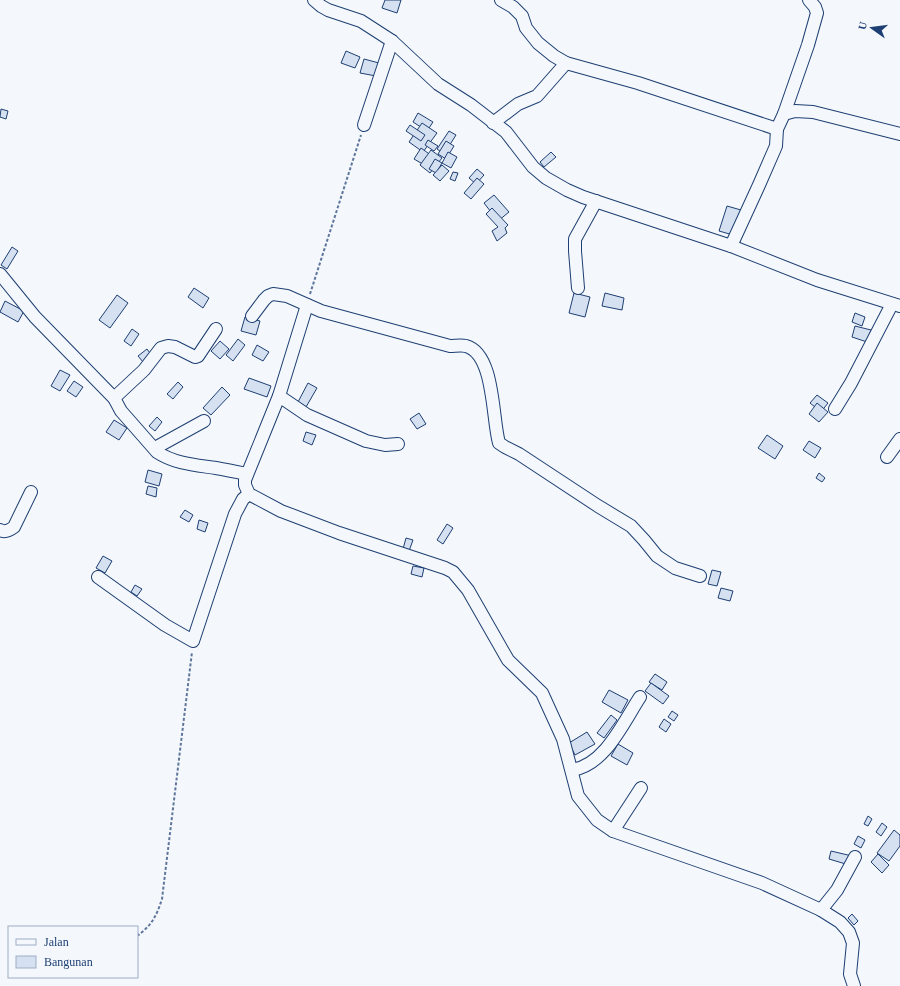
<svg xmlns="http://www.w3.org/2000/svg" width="900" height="986" font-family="'Times New Roman',serif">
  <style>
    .building { fill: #d5e0f0; stroke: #1d3f73 }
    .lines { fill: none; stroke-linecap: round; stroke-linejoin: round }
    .minor-casing { stroke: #1d3f73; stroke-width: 14 }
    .path { stroke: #5e769c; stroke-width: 2; stroke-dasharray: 3 2; stroke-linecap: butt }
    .minor { stroke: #f4f7fb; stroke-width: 12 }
  </style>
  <rect width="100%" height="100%" fill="#f4f7fb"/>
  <g class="building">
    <polygon points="385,0 401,0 397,13 382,8"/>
    <polygon points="346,51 360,57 355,68 341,63"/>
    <polygon points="364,59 379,63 376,76 360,73"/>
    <polygon points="1,109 8,111 6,119 0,117"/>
    <polygon points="418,113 433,122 427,131 413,122"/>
    <polygon points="422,123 437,133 423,152 409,142"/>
    <polygon points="410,125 425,135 421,141 406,131"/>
    <polygon points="449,131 456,135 444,154 437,149"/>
    <polygon points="428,140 438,146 434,151 425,145"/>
    <polygon points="446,141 454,146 446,159 438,154"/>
    <polygon points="421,148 432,156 426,166 414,159"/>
    <polygon points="431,150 442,158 430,173 420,165"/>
    <polygon points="448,152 457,157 451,168 442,163"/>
    <polygon points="551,152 556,157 544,167 540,162"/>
    <polygon points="435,159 442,163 436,173 429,169"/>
    <polygon points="442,165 449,171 440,181 433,175"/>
    <polygon points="477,169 484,175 476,184 469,178"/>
    <polygon points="453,172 458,173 455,181 450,179"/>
    <polygon points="477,178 484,184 471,199 464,193"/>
    <polygon points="494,195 509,212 498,221 484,203"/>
    <polygon points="727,206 741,210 733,235 719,231"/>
    <polygon points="492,208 508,225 505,228 507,233 497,241 492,231 498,227 486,214"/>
    <polygon points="12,247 18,251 7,269 1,265"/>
    <polygon points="194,288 209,298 203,308 188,297"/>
    <polygon points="574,293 590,297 585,317 569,313"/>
    <polygon points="605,293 624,298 622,310 602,306"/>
    <polygon points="117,295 128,303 110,328 99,320"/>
    <polygon points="5,301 24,311 18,322 0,312"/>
    <polygon points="855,313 865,317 862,326 852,322"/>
    <polygon points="245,317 260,321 256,335 241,331"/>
    <polygon points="855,326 871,330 867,342 852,337"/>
    <polygon points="132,329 139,334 131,346 124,341"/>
    <polygon points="238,339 245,345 233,361 226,355"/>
    <polygon points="220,341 229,349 220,359 211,351"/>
    <polygon points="257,345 269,352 263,361 252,355"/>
    <polygon points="147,349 152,356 144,363 138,356"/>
    <polygon points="60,370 70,375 60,391 51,386"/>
    <polygon points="249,378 271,386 267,397 244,389"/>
    <polygon points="74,381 83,387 76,397 67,391"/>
    <polygon points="178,382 183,387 173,399 167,394"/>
    <polygon points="308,383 317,388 306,407 298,402"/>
    <polygon points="222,387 230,395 211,415 203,408"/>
    <polygon points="817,395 828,403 821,412 810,403"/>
    <polygon points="817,403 828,412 819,422 809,414"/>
    <polygon points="419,413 426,424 417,429 410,419"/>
    <polygon points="157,417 162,422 155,431 149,426"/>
    <polygon points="114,420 127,428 119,440 106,432"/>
    <polygon points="306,432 316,435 312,445 303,441"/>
    <polygon points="767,435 783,446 775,459 758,448"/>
    <polygon points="809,441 821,448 815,458 803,450"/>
    <polygon points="148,470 162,474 159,486 145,482"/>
    <polygon points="819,473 825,478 822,482 816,478"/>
    <polygon points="148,486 157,488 156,497 146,494"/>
    <polygon points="185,510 193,515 189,522 180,517"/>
    <polygon points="199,520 208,523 205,532 197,529"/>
    <polygon points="447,524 453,528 443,544 437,540"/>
    <polygon points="406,538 413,540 409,551 403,549"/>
    <polygon points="103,556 112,561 105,573 96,568"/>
    <polygon points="413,566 424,568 422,577 411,574"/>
    <polygon points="712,570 721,572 717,586 708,584"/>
    <polygon points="135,585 142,589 137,596 131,592"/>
    <polygon points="721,588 733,591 730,601 718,598"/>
    <polygon points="655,674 667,682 662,690 649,682"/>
    <polygon points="651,683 669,696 663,704 645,691"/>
    <polygon points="609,690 628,700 621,713 602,702"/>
    <polygon points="672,711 678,715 674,721 668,717"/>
    <polygon points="611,715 617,720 604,738 597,733"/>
    <polygon points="664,719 671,724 666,732 659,727"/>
    <polygon points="587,732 595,744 575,755 569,743"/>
    <polygon points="618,744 633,753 627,765 611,756"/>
    <polygon points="868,816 872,819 868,826 864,824"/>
    <polygon points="882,823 887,827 881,836 876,832"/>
    <polygon points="894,830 900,835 900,846 889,861 877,853"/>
    <polygon points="858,836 865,840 861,848 854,844"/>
    <polygon points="831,851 852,856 849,865 829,859"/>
    <polygon points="878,854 889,865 882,873 871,862"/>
    <polygon points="852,914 858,921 854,925 848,918"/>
  </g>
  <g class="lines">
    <defs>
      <g id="minor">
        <polyline points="314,0 321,6 328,10 361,21 392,41 438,84 471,105 506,132 533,167 546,178 567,190 583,197 731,246 817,280 900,306"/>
        <polyline points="501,0 513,7 522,16 526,28 538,43 554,56 566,63 638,83 777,129"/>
        <polyline points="784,114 795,111 813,112 900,134"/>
        <polyline points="493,123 518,104 537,96 566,63"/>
        <polyline points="364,125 392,41"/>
        <polyline points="731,246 759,185 776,146 777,129 784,114 808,45 817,13 815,7 809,0"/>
        <path d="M0,274L35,317L114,398L121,411L157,452C175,464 196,465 216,468C227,470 237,472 247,474"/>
        <polyline points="578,288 575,251 575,239 596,201"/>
        <polyline points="307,305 279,396 245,480 245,485 249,494 281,511 339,533 445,568 453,572 468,590 508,660 542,693 563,739 578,796 597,820 613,831 762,883 821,910 840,922 849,932 853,943 850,974 854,986"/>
        <path d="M252,316L264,300L268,296L273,294L287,296L321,311L450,346C455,346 461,345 466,346C495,354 492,419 499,443L505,447L519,454L598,506L631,526L644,540L657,556L675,568L700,576"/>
        <polyline points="279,396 307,415 366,441 385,445 398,444"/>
        <polyline points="114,398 144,370 161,348 168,346 175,347 195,357 198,356 216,329"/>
        <polyline points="835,409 851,383 892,304"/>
        <polyline points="155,448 204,421"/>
        <polyline points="887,457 900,439"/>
        <path d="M0,530C5,533 10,530 14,527L31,492"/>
        <polyline points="98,577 165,625 193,641 235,514 243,499 249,494"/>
        <path d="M572,770C605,765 623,723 640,697"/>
        <polyline points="613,831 641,788"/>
        <polyline points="821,910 837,890 855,857"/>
      </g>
    </defs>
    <use href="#minor" class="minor-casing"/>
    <g class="path">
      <polyline points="310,294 361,135"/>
      <path d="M137,936C152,925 156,917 162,899L192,652"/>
    </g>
    <use href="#minor" class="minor"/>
  </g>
  <rect x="8" y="926" width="130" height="52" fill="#f4f7fb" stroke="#9eadc5"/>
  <rect x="16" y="939" width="20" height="6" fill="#f4f7fb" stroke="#9eadc5"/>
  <text x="44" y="946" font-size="12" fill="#1d3f73">Jalan</text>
  <rect x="16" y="956" width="20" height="12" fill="#d5e0f0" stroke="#9eadc5"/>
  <text x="44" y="966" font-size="12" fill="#1d3f73">Bangunan</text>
  <g transform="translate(872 28) rotate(284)" stroke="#f4f7fb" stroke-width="3" paint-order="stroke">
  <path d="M0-3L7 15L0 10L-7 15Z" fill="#1d3f73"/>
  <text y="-6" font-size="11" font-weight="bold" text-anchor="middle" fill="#1d3f73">U</text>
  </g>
</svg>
